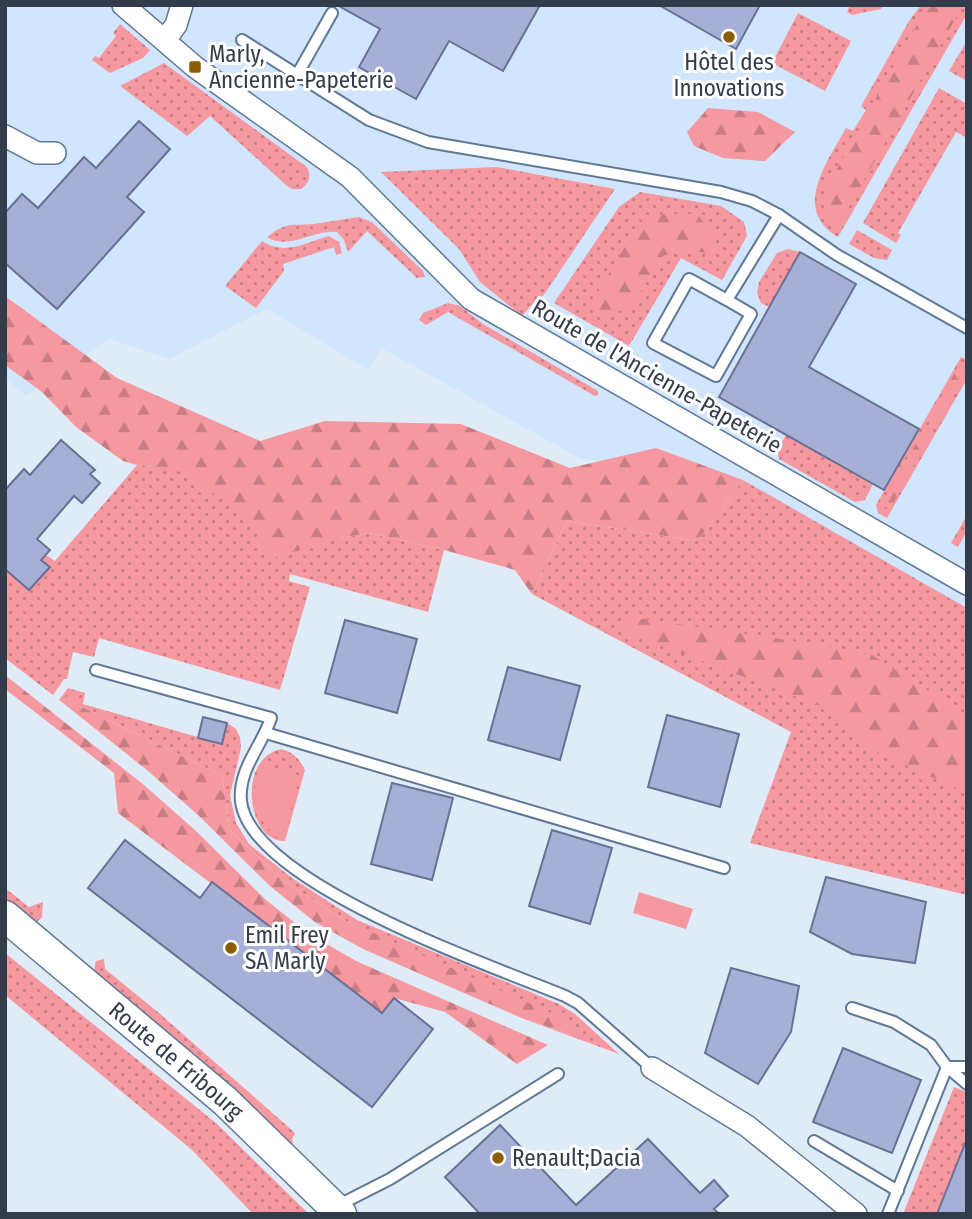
<svg xmlns="http://www.w3.org/2000/svg" width="972" height="1219" font-family="'Fira Sans Condensed',sans-serif">
  <style>
    .built { fill: #d1e5fd }
    .grass { fill: url(#grass-dots) }
    .forest { fill: url(#forest-firs) }
    .park { fill: #f698a0 }
    .building { fill: #a6b0d6; stroke: #687194; stroke-width: 2 }
    .lines { fill: none; stroke-linecap: round; stroke-linejoin: round }
    .lane-casing { stroke: #5f7896; stroke-width: 14 }
    .street-casing { stroke: #5f7896; stroke-width: 24 }
    .secondary-casing { stroke: #5f7896; stroke-width: 33 }
    .lane { stroke: #fff; stroke-width: 10 }
    .street { stroke: #fff; stroke-width: 21 }
    .secondary { stroke: #fff; stroke-width: 30 }
    .poi-dot { fill: #8c5c03; stroke: #fff; stroke-width: 2.5 }
    .labels { text-anchor: middle; stroke-width: 6; stroke-linejoin: round; paint-order: stroke }
    .poi-label { font-size: 23px; fill: #323c4a; stroke: #fff; text-anchor: start }
    .street-label { font-size: 23px; fill: #323c4a; stroke: #fff }
  </style>
  <defs>
    <pattern id="grass-dots" width="8" height="8" patternUnits="userSpaceOnUse" patternTransform="scale(1.75)"><rect width="8" height="8" fill="#f698a0"/><path d="M2 2h.1M6 6h.1" fill="none" stroke="#c87d84" stroke-width="1.8" stroke-linecap="round"/></pattern>
    <pattern id="forest-firs" width="22" height="20" patternUnits="userSpaceOnUse" patternTransform="scale(1.75)"><rect width="22" height="20" fill="#f698a0"/><path d="M5 1l3.5 6h-7zM16 11l3.5 6h-7z" fill="#c87d84"/></pattern>
  </defs>
  <rect width="100%" height="100%" fill="#e0ebf8"/>
  <polygon class="built" points="5,5 967,5 967,616 716,470 581,459 381,348 368,370 267,309 169,359 109,339 26,396 5,377"/>
  <g class="grass">
    <polygon points="850,5 883,5 881,9 852,15 847,12"/>
    <path d="M921,5H967V14L838,237C791,209 828,161 846,128L853,131L866,110L861,106L909,21Z"/>
    <polygon points="798,13 851,41 825,91 772,63"/>
    <polygon points="120,24 150,50 143,58 110,73 92,60 95,56 99,58 116,36 113,33"/>
    <polygon points="967,41 967,81 949,71"/>
    <path d="M164,63L307,167C312,177 309,183 301,189H292L286,185L210,116L187,136L120,86Z"/>
    <polygon points="939,88 967,104 967,138 956,132 898,233 901,235 896,243 863,223"/>
    <polygon points="497,167 615,189 543,296 537,299 522,316 480,282 459,249 381,172"/>
    <polygon points="640,192 721,206 744,222 747,236 722,280 681,258 629,346 554,303 619,207"/>
    <path d="M359,217L372,222L423,271L425,277L417,278L367,231L348,252L344,240L337,232C313,229 289,251 267,237C287,221 292,226 314,224C329,222 344,219 359,217Z"/>
    <polygon points="857,230 892,250 887,260 874,258 849,244"/>
    <path d="M329,236L339,242L342,253L336,255L334,247L283,264L284,271L256,308L225,286L262,241C285,256 304,243 329,236Z"/>
    <polygon points="788,249 800,252 769,307 761,303 757,293 759,282 777,253"/>
    <polygon points="448,303 460,306 483,324 598,391 598,395 595,396 448,312 426,325 419,320 423,313"/>
    <polygon points="961,357 967,360 967,379 887,518 878,513 876,505"/>
    <polygon points="786,435 873,484 865,500 855,502 779,459 777,450"/>
    <polygon points="137,465 172,466 252,518 339,538 369,533 444,550 428,612 290,574 289,581 310,587 280,690 99,638 94,657 73,652 67,679 64,679 53,695 5,658 5,569 30,590 49,567 41,560 46,555 55,561"/>
    <polygon points="743,480 967,608 967,895 750,843 791,732 532,594 567,521 698,541"/>
    <polygon points="967,515 967,531 958,547 951,543"/>
    <polygon points="68,688 85,693 83,704 222,744 227,723 236,729 240,737 241,748 230,795 236,823 249,844 292,878 357,920 559,1004 575,1014 619,1054 524,1019 575,1036 346,921 286,883 230,830 222,776 82,707 67,697 63,703 59,700"/>
    <path d="M281,749C294,753 299,758 305,770L285,841C247,842 236,759 281,749Z"/>
    <polygon points="5,888 29,907 43,902 42,917 37,922 30,923 5,903"/>
    <polygon points="5,953 216,1123 309,1214 253,1214 192,1150 5,995"/>
    <polygon points="104,959 105,969 159,1013 295,1133 292,1139 293,1146 227,1085 94,971 96,961"/>
    <polygon points="954,1087 967,1092 967,1139 937,1214 903,1214"/>
  </g>
  <g class="forest">
    <polygon points="931,5 960,5 958,14 841,221 834,222 824,211 824,192 913,31"/>
    <polygon points="708,108 758,112 795,132 765,161 723,158 694,146 687,132"/>
    <polygon points="662,214 697,214 714,235 712,254 689,250 662,256 634,303 606,318 592,302 634,230"/>
    <polygon points="5,296 117,378 260,441 325,421 461,424 570,468 656,448 743,480 698,541 567,521 532,594 515,570 444,550 369,533 339,538 267,560 251,518 172,467 137,465 123,461 76,427 42,392 5,365"/>
    <polygon points="967,363 967,373 938,422 933,422 930,417 959,365"/>
    <polygon points="928,432 930,436 892,506 884,508 883,501 922,433"/>
    <polygon points="623,616 809,643 872,655 937,696 967,727 967,793 872,750 818,705 617,629"/>
    <polygon points="5,675 144,785 196,831 265,899 306,932 356,961 548,1045 517,1064 445,1012 394,998 382,1013 118,813 114,773 5,689"/>
    <polygon points="67,696 82,707 222,776 230,830 286,883 346,921 569,1021 581,1032 575,1036 524,1019 363,949 315,922 271,887 198,815 148,771 63,703"/>
  </g>
  <g class="park">
    <path d="M262,765L300,776L283,836L276,837C251,811 249,797 262,765Z"/>
    <polygon points="639,892 693,909 686,929 633,913"/>
  </g>
  <g class="building">
    <polygon points="337,5 540,5 503,71 449,41 416,99 359,67 380,29"/>
    <polygon points="659,5 760,5 736,49"/>
    <polygon points="139,121 170,149 127,197 144,212 57,309 5,263 5,213 22,194 38,208 84,157 96,168"/>
    <polygon points="800,252 856,284 809,367 919,429 884,490 719,397"/>
    <polygon points="61,440 95,470 90,474 100,483 82,503 74,496 37,539 50,550 41,560 50,567 29,590 5,569 5,490 24,469 30,475"/>
    <polygon points="345,620 417,639 397,713 325,693"/>
    <polygon points="508,667 580,686 560,760 488,740"/>
    <polygon points="667,715 739,734 720,807 648,787"/>
    <polygon points="203,717 227,723 222,744 198,738"/>
    <polygon points="392,783 453,798 432,880 371,864"/>
    <polygon points="552,830 612,848 590,924 529,906"/>
    <polygon points="125,840 200,898 212,882 382,1013 394,998 433,1029 372,1107 88,888"/>
    <polygon points="826,877 926,902 915,963 852,954 810,932"/>
    <polygon points="731,968 799,986 791,1032 758,1084 705,1053"/>
    <polygon points="843,1048 921,1080 892,1153 813,1122"/>
    <polygon points="500,1125 576,1205 648,1139 700,1193 714,1180 728,1196 714,1209 719,1214 480,1214 445,1177"/>
    <polygon points="966,1141 967,1214 937,1214"/>
  </g>
  <g class="lines">
    <defs>
      <g id="lane">
        <polyline points="242,40 369,120 428,142 721,192 752,201 779,215 837,255 967,328"/>
        <polyline points="297,75 332,13"/>
        <polyline points="727,300 751,314 716,376 653,343 689,279 727,300 779,215"/>
        <path d="M96,670L271,718C262,746 238,769 241,801C250,883 495,967 565,996L578,1003L652,1068"/>
        <polyline points="266,733 724,868"/>
        <polyline points="852,1008 894,1022 931,1045 947,1067 967,1084"/>
        <polyline points="947,1067 967,1067"/>
        <polyline points="814,1141 898,1191"/>
        <polyline points="335,1207 390,1179 558,1074"/>
        <polyline points="888,1214 947,1067"/>
      </g>
      <g id="street">
        <polyline points="123,5 195,67 350,177 471,299 967,584"/>
        <polyline points="165,40 176,25 182,5"/>
        <polyline points="5,136 37,153 55,153"/>
        <polyline points="652,1068 747,1126 856,1214"/>
      </g>
      <g id="secondary">
        <path id="s1" d="M5,916L225,1101L341,1214"/>
      </g>
    </defs>
    <use href="#lane" class="lane-casing"/>
    <use href="#street" class="street-casing"/>
    <use href="#secondary" class="secondary-casing"/>
    <use href="#lane" class="lane"/>
    <use href="#street" class="street"/>
    <use href="#secondary" class="secondary"/>
  </g>
  <g class="poi-dot">
    <circle cx="729" cy="37" r="7"/>
    <rect x="188" y="60" width="14" height="14" rx="3.5"/>
    <circle cx="231" cy="948" r="7"/>
    <circle cx="498" cy="1158" r="7"/>
  </g>
  <g class="labels">
    <g class="poi-label">
      <text x="209" y="62">Marly,<tspan x="209" dy="26">Ancienne-Papeterie</tspan></text>
      <text x="729" y="70" text-anchor="middle">Hôtel des<tspan x="729" dy="26">Innovations</tspan></text>
      <text x="245" y="943">Emil Frey<tspan x="245" dy="26">SA Marly</tspan></text>
      <text x="512" y="1166">Renault;Dacia</text>
    </g>
    <g class="street-label">
      <text transform="translate(657 376) rotate(30)" y="8">Route de l'Ancienne-Papeterie</text>
      <text dy="8" stroke="none"><textPath href="#s1" startOffset="224">Route de Fribourg</textPath></text>
    </g>
  </g>
  <rect width="972" height="1219" fill="none" stroke="#323c4a" stroke-width="14"/>
</svg>
